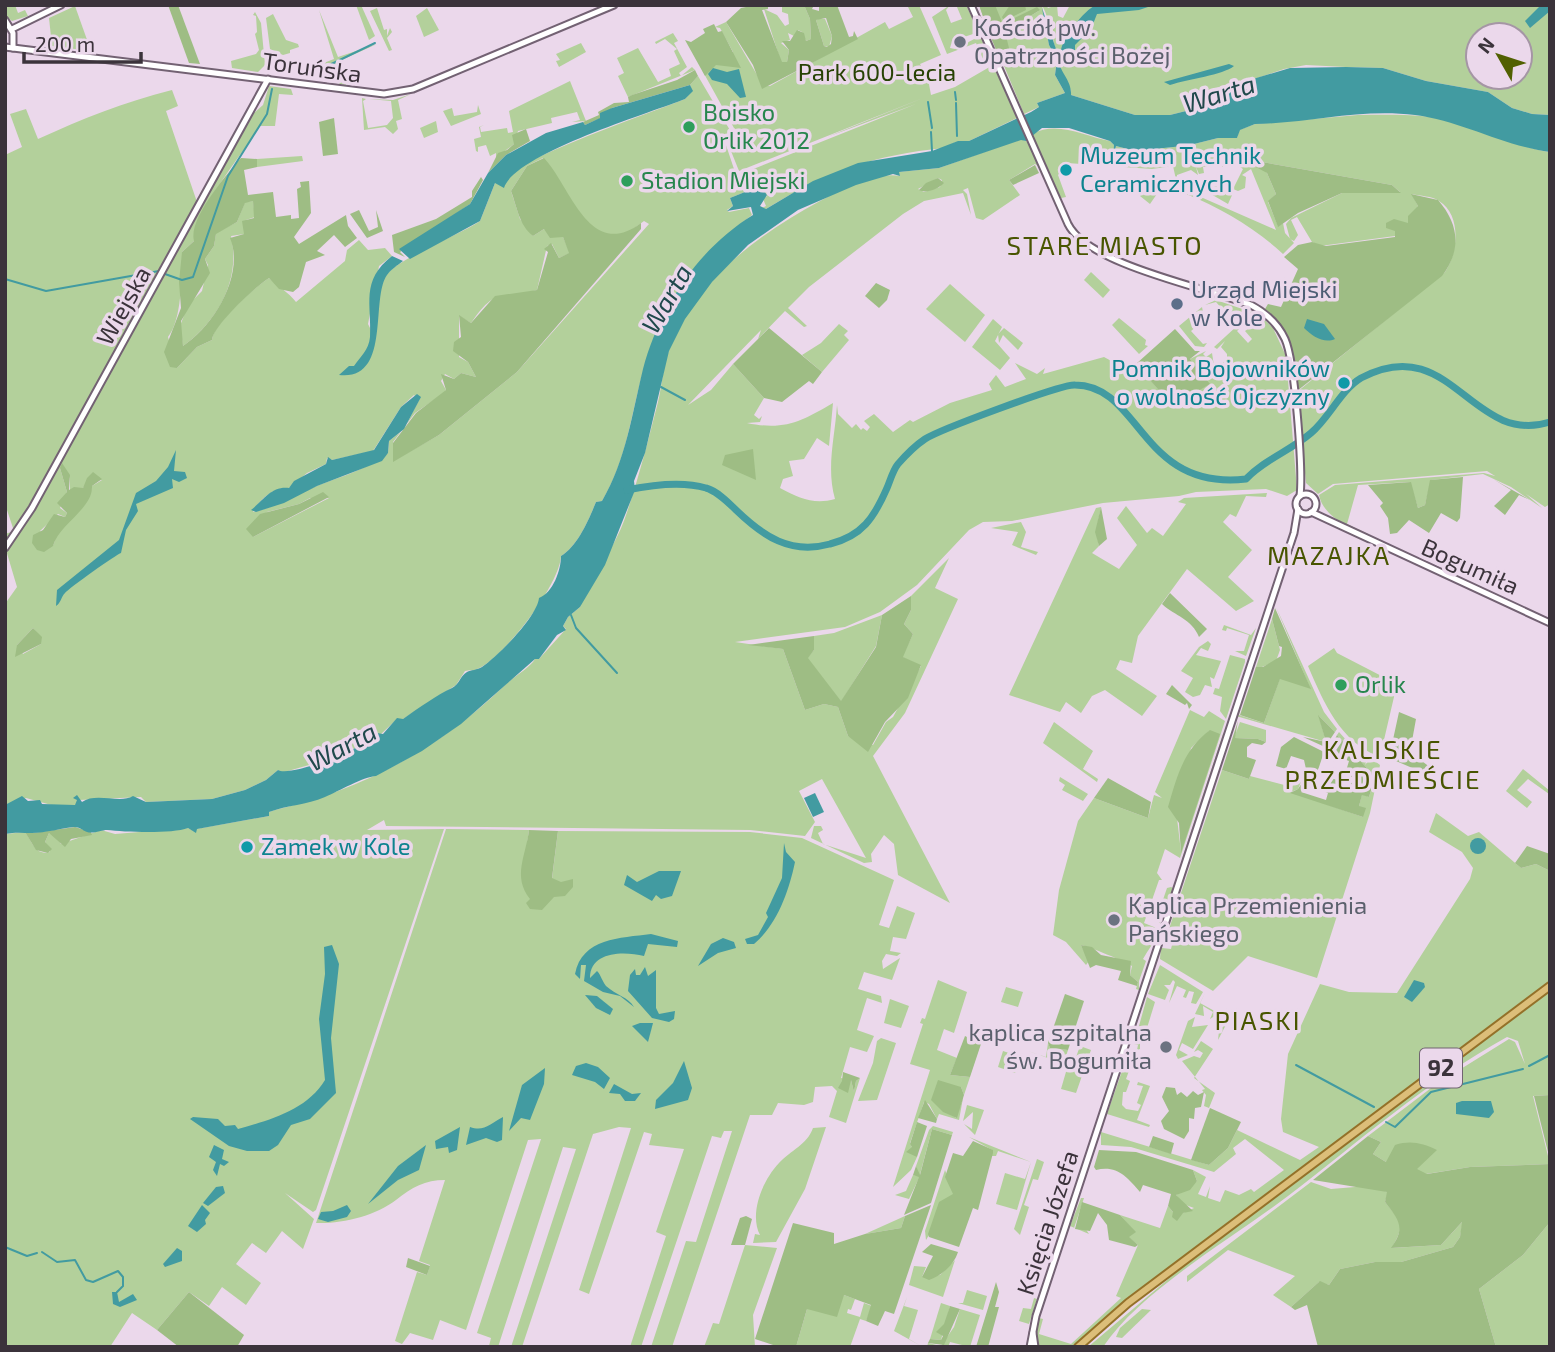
<svg xmlns="http://www.w3.org/2000/svg" width="1555" height="1352" font-family="'Exo 2',sans-serif">
  <style>
    .green { fill: #b3d09b; fill-rule: evenodd }
    .forest { fill: #9ebd84; fill-rule: evenodd }
    .water { fill: #429ba1 }
    .lines { fill: none; stroke-linecap: round; stroke-linejoin: round }
    .stream { stroke: #429ba1; stroke-width: 2 }
    .river { stroke: #429ba1; stroke-width: 7 }
    .tertiary-casing { stroke: #736273; stroke-width: 9 }
    .primary-casing { stroke: #947129; stroke-width: 10 }
    .tertiary { stroke: #fff; stroke-width: 5 }
    .primary { stroke: #dcbe79; stroke-width: 6 }
    .worship-dot { fill: #6b7280; stroke: #ebd8eb; stroke-width: 2.5 }
    .leisure-dot { fill: #2e9e5b; stroke: #ebd8eb; stroke-width: 2.5 }
    .culture-dot { fill: #0f9aa8; stroke: #ebd8eb; stroke-width: 2.5 }
    .service-dot { fill: #5c6f8a; stroke: #ebd8eb; stroke-width: 2.5 }
    .labels { text-anchor: middle; stroke-width: 7; stroke-linejoin: round; paint-order: stroke }
    .shield { fill: #ebd8eb; stroke: #706470; stroke-width: 2 }
    .shield-label { font-size: 23px; font-weight: bold; fill: #3b333b }
    .worship-label { font-size: 24px; fill: #5b616d; stroke: #ebd8eb; text-anchor: start }
    .street-label { font-size: 24px; fill: #3b333b; stroke: #ebd8eb }
    .park-label { font-size: 24px; fill: #274204; stroke: #ebd8eb }
    .leisure-label { font-size: 24px; fill: #27864d; stroke: #ebd8eb; text-anchor: start }
    .culture-label { font-size: 24px; fill: #0d838f; stroke: #ebd8eb; text-anchor: start }
    .service-label { font-size: 24px; fill: #4e5e75; stroke: #ebd8eb; text-anchor: start }
    .water-label { font-size: 26px; font-style: italic; fill: #20494c; stroke: #ebd8eb }
    .neighbourhood-label { font-size: 26px; letter-spacing: 2px; fill: #485500; stroke: #ebd8eb }
  </style>
  <rect width="100%" height="100%" fill="#ebd8eb"/>
  <g class="green">
    <polygon points="5,5 15,5 18,13 25,10 28,16 12,21 5,15"/>
    <polygon points="356,5 361,5 375,36 369,40"/>
    <polygon points="804,5 810,19 811,39 806,41 802,32 798,30 794,36 788,33 790,40 781,43 789,50 787,62 781,62 764,9 777,15 785,26 789,24 788,14 782,12 782,7"/>
    <path d="M911,5H919L941,55L920,64L928,79L931,95L955,87L993,65L1017,118L969,141L956,142L944,148C875,155 827,171 766,209L762,208L766,206L763,199L767,196L760,186L730,198L733,206L727,210L729,212L749,208L752,215C701,253 662,304 644,368C631,413 627,460 602,501L596,502C589,519 578,546 561,556C560,584 504,658 477,669C471,672 473,669 465,671L456,685L403,719H397L380,735L377,734L369,742L330,759L281,773L278,770L266,780L245,790L212,799L146,802L141,797L79,800L76,805L55,806L26,798L5,805V604L17,587L6,550L26,522L254,113L263,105L269,86L291,89L293,95L279,94L275,126H260C247,148 188,220 195,240L182,252C182,275 182,320 168,337L177,368L197,347L212,340C213,324 255,287 269,278C279,287 288,292 296,302L345,261L347,250L359,240L368,250L385,248L392,256L379,266L368,324L371,330C379,313 377,294 385,277C395,259 460,235 480,221L495,183C512,180 516,168 530,161C581,137 633,119 685,99L692,91L690,85L698,76L731,132L728,133L732,134L731,139L723,136L735,172L741,174L916,104L827,137L923,98L739,171L729,146L740,138V132L734,128L702,70L733,52L720,28L715,27L726,22L763,85L770,86L885,22L889,29L913,17L908,7ZM543,158L599,254L644,221L649,224L517,372L439,435L393,461V442L415,413L444,393L446,390L441,381L445,374L454,379L461,373L476,377L468,362L459,357V316L471,323C498,284 501,301 537,290L547,246L552,244L559,258L570,253L563,237L544,229L533,236L520,219L511,191L527,166ZM414,395L419,400L404,429L389,441L388,453C365,470 343,476 319,485C296,494 279,506 253,512C259,500 273,487 289,488L307,473L326,464L327,458L332,460L373,451L401,407ZM60,468L65,469L70,478V490L83,488L88,481L102,480L92,486C89,512 57,522 54,544L50,547L40,531L58,514L65,517L67,513L60,508L67,492ZM310,498H329L253,537L267,512L299,504ZM33,628L39,635L41,644L23,654L17,645Z"/>
    <polygon points="950,5 946,10 951,23 962,19 957,7 966,5 979,32 952,41 950,48 955,49 980,36 992,63 986,66 976,43 947,54 932,17"/>
    <path d="M979,5H1046L1048,8L1057,5L1058,16L1063,18L1070,5H1550V115L1532,114L1512,108L1488,92L1426,81L1383,68L1346,67L1306,65L1284,69L1246,82L1206,106L1170,115H1135L1071,95C1071,82 1062,77 1059,65C1054,47 1051,22 1042,5L1049,45L1057,60L1055,75L1065,93L1037,103L1039,107L1024,114L1002,61L1006,59L1005,32L1040,10L989,32ZM1478,35H1520V77H1478Z"/>
    <polygon points="75,6 91,51 52,46 49,18"/>
    <polygon points="377,8 384,30 387,29 387,36 390,28 392,32 387,38 392,50 389,51 370,11"/>
    <polygon points="427,8 439,30 424,37 416,16"/>
    <polygon points="319,10 338,57 377,44 337,62 346,85 339,84 342,80 337,69 330,72 333,83 328,71 314,76 315,79 310,78 308,69 334,59"/>
    <polygon points="255,12 261,23 265,65 258,72 232,68 231,61 256,54 259,50 255,34 257,32 256,16 253,15"/>
    <polygon points="273,14 286,40 298,44 299,47 290,50 290,53 283,55 270,49 266,18"/>
    <polygon points="818,19 825,19 832,36 829,47 824,46 816,20"/>
    <polygon points="673,33 678,41 674,43 687,67 679,73 681,76 692,67 695,70 628,97 618,76 624,73 617,58 638,48 658,82 671,76 669,69 680,64 674,51 677,49 665,39 656,44 655,42"/>
    <polygon points="581,43 586,52 559,67 556,61 560,60 556,54"/>
    <polygon points="570,81 586,121 572,122 580,120 577,112 551,118 552,123 518,131 514,144 496,158 496,153 490,156 486,145 478,147 478,152 476,151 474,139 481,137 479,127 484,125 480,127 481,132 507,128 508,133 513,132 509,111"/>
    <path d="M172,90L178,106L166,111L198,205L163,267L160,265L162,270L30,507L5,545V534L14,531L5,504V155L22,147L10,114L26,109L38,139C82,119 124,102 172,90Z"/>
    <polygon points="411,94 398,100 402,119 396,121 398,129 393,134 385,127 364,130 362,98 366,99 363,101 368,128 387,125 393,118 391,101 369,99 393,100"/>
    <polygon points="478,105 481,114 451,126 443,111 452,108 454,116 477,112"/>
    <path d="M1358,115C1392,115 1428,113 1461,124C1492,133 1518,147 1550,152V504L1545,507L1526,494L1542,508L1511,487L1483,474L1431,480L1425,505L1418,508L1410,482L1358,485L1347,524L1368,534L1367,536C1349,528 1323,516 1319,495L1335,485L1484,473L1495,476L1487,471L1333,484L1318,494L1306,483L1297,392L1445,272C1458,253 1462,215 1439,201C1432,196 1420,196 1412,194L1418,206L1408,224L1395,231V236L1320,246L1312,242L1297,217L1291,220L1298,235L1294,241L1290,239L1286,224L1291,218L1342,193L1400,192L1392,185L1256,161L1267,173L1276,194L1268,202L1278,226L1283,223L1285,233L1294,243L1283,254C1255,228 1221,208 1186,194L1187,191L1276,230L1251,169L1242,175L1246,177L1245,188L1238,191L1233,189L1243,169L1228,159L1223,167L1218,164L1203,167L1204,173L1199,174L1196,167L1198,175L1191,170L1177,175V184L1173,166L1152,169L1067,163L1058,175L1066,197L1061,198L1032,134C1057,120 1084,136 1110,141L1114,145V160L1116,146L1135,151L1183,146L1187,148L1190,158V145L1218,138H1237L1239,130L1255,124Z"/>
    <polygon points="436,121 438,132 424,138 420,128"/>
    <path d="M1021,139L1028,142L1038,166L1035,164L1009,180L1020,195L983,220L976,218L968,188L963,190L967,194L971,215L963,193L924,201L903,214L809,287L788,308L807,326L804,327L785,311L758,339L761,330L688,405L711,390L733,364L764,398L754,415L759,419L762,416L760,422L747,423C785,431 802,421 833,403L829,446L817,438L804,459L789,461L793,476L783,479L780,488C799,498 814,505 835,499C826,468 835,437 837,405L838,414L852,428L856,424L861,430L863,428L867,431L870,427L864,421L874,414L893,432L910,420L913,422L950,403L992,390L989,384L996,375L1005,387L1026,379L1015,363L1037,374L1045,368L1043,374L1104,357L1126,369V362L1131,366L1137,364L1163,395L1183,400L1209,384L1190,359L1206,351L1203,354L1206,357L1212,353L1214,366L1208,365L1214,371L1227,359V354L1221,347L1225,341L1217,349L1214,347L1237,326L1216,302L1205,305L1216,300L1260,315L1258,317L1252,311L1245,322L1240,323L1242,326L1237,331L1248,343L1252,339L1245,331L1263,318L1273,328L1286,356L1297,490L1287,496L1266,489L1196,492L1179,496L1103,503L1012,521L983,522L969,530L917,585L880,612L845,627L735,642L783,649L805,710L824,704L838,707L848,736L873,745L886,722L893,717L921,666L902,657L913,634L904,624L911,610V596L949,558L935,588L958,599L905,713L873,756L950,903L898,875L894,844L884,835L871,854L872,862L864,863L811,838L814,826H821L823,830L818,833L823,844L866,858L822,779L799,791L815,822L805,836L750,830L386,826L384,820L367,830L444,829L316,1210L313,1212L285,1193L314,1219L303,1249L282,1231L266,1253L252,1243L236,1264L261,1283L246,1305L222,1287L209,1306L189,1292L157,1330L132,1313L110,1347H5V834L25,832C32,841 35,856 50,852L45,842L49,833L57,837L61,844L101,830L115,834L188,828L196,832V829L269,816V812L275,810C361,790 439,749 504,686C513,677 530,668 535,659H539L566,629L563,626L568,617L580,607C590,578 615,548 625,518C638,481 648,441 658,402C662,385 663,367 669,350C695,281 757,235 820,201C840,190 875,171 900,176L898,172L939,168ZM938,178L942,180L940,187L924,192L918,189Z"/>
    <polygon points="302,156 303,161 257,167 257,159"/>
    <polygon points="1153,178 1163,185 1150,204 1140,196"/>
    <polygon points="1218,186 1224,188 1220,191 1224,193 1227,189 1233,193 1228,204 1209,193 1210,188"/>
    <path d="M253,201L255,217L246,220L244,234L231,236C241,279 218,321 183,346L180,326L188,305L202,291L208,265L205,259L214,246L216,233L237,222L245,202Z"/>
    <polygon points="1091,272 1110,290 1103,298 1084,280"/>
    <polygon points="950,284 985,315 965,342 926,309"/>
    <polygon points="1202,307 1203,312 1200,317 1204,320 1191,331 1203,344 1207,343 1204,347 1195,346 1179,326"/>
    <polygon points="1119,318 1146,340 1145,345 1148,346 1139,354 1112,325"/>
    <polygon points="993,319 1002,327 995,341 1010,358 1000,370 972,347"/>
    <polygon points="839,324 848,331 844,335 849,340 822,372 802,355 821,343"/>
    <polygon points="1004,328 1023,343 1018,350 1003,335 999,343 998,334"/>
    <polygon points="1267,493 1266,497 1246,496 1236,517 1230,514 1223,522 1252,550 1228,577 1254,601 1236,611 1187,569 1138,636 1132,663 1120,660 1116,669 1157,696 1142,716 1105,690 1092,696 1081,713 1066,702 1060,712 1009,695 1096,508 1101,507 1096,531 1099,546 1092,553 1119,569 1137,545 1117,518 1126,506 1147,533 1152,528 1163,536 1186,504 1178,502 1184,498"/>
    <polygon points="1021,522 1026,532 1021,547 1038,552 1036,555 1012,545 1018,532 991,528"/>
    <polygon points="1276,607 1324,712 1337,729 1335,732 1319,716 1326,742 1236,716 1242,698 1239,715 1264,723 1280,678 1310,688"/>
    <polygon points="882,615 876,646 841,702 807,658 814,650 814,636 834,633"/>
    <polygon points="1272,619 1280,650 1276,661 1255,670"/>
    <polygon points="1224,625 1251,635 1256,628 1246,656 1235,651 1244,651 1249,635 1227,628 1226,631 1222,630"/>
    <polygon points="1208,641 1211,644 1208,651 1201,648 1196,655 1221,661 1214,679 1210,677 1212,687 1205,685 1200,695 1193,697 1185,692 1193,678 1181,671 1199,647"/>
    <path d="M1334,648L1337,653L1397,684L1380,757C1340,742 1324,703 1308,666Z"/>
    <polygon points="1230,655 1245,659 1245,662 1226,719 1220,711 1222,697 1213,694 1215,688 1219,689"/>
    <path d="M1190,710L1204,717L1209,711L1225,721L1180,858L1165,849L1157,873L1162,880H1159L1144,923L1159,929C1155,942 1148,950 1143,959L1146,961L1139,981V990L1136,989L1138,982L1130,975L1132,966C1126,962 1088,946 1081,945L1089,961L1086,965L1066,942L1053,935L1059,890L1078,821L1094,798L1148,818L1154,795L1162,798L1155,792ZM1209,731L1181,852L1177,818L1191,748Z"/>
    <polygon points="1054,722 1093,751 1083,769 1098,779 1097,782 1043,743"/>
    <polygon points="1240,722 1266,730 1266,742 1258,739 1234,738"/>
    <polygon points="1339,732 1356,751 1368,757 1365,765 1371,758 1380,765 1370,813 1317,978 1248,956 1213,991 1160,959 1161,945 1162,948 1171,949 1173,941 1166,938 1222,770 1249,779 1250,776 1292,787 1296,775 1304,775 1298,789 1291,792 1363,817 1359,806 1362,794 1369,797 1375,777 1337,735"/>
    <polygon points="1224,733 1184,859 1182,859 1223,734"/>
    <polygon points="1230,735 1187,871 1185,873"/>
    <polygon points="1523,769 1550,791 1549,794 1528,779 1517,790 1532,802 1527,808 1506,791"/>
    <polygon points="1060,777 1088,794 1083,801 1062,790 1065,785 1059,781"/>
    <polygon points="1436,813 1468,836 1479,832 1521,868 1536,864 1550,871 1550,981 1144,1287 1074,1347 1037,1347 1035,1333 1039,1318 1043,1319 1039,1334 1071,1344 1121,1298 1116,1296 1138,1245 1128,1237 1135,1232 1120,1215 1160,1228 1168,1206 1173,1212 1183,1213 1194,1208 1183,1204 1176,1195 1197,1181 1193,1170 1206,1177 1198,1194 1206,1197 1210,1186 1208,1198 1220,1202 1225,1190 1239,1195 1251,1189 1254,1192 1284,1170 1245,1139 1233,1148 1236,1154 1214,1172 1131,1147 1101,1145 1101,1132 1209,1165 1228,1148 1237,1130 1300,1160 1319,1147 1283,1132 1281,1119 1288,1054 1320,984 1349,992 1397,993 1470,879 1473,868 1462,852 1429,832"/>
    <path d="M446,829L529,830L527,844L554,897L561,883L552,879L558,831L750,832L802,838L894,880L879,925L889,928L897,906L915,913L906,939L893,937L890,951L901,953L897,956L886,954L882,961L883,969L900,958L892,980L864,972L858,989L881,996L882,1003L867,998L857,1030L874,1036L867,1052L850,1047L841,1078L851,1080L854,1092L856,1081L860,1078L846,1123L829,1117L837,1091L832,1086L815,1087L813,1102L804,1105L778,1103L772,1115H750L672,1347H651L686,1241L696,1242L732,1131H724L721,1138L712,1136L641,1347H630L666,1236L656,1232L684,1149L649,1145L652,1134L644,1132L589,1294L579,1290L631,1128L619,1127L593,1134L522,1347H511L576,1149L563,1147L498,1347L489,1346L491,1338L477,1333L541,1139L528,1140L466,1330L440,1320L433,1340L410,1333L402,1344L395,1341L417,1272L427,1275L430,1265L419,1261L445,1180C425,1180 412,1187 396,1200C375,1216 342,1224 316,1223Z"/>
    <polygon points="1171,887 1173,888 1160,923 1156,920 1167,888"/>
    <polygon points="1160,965 1203,992 1196,1004 1191,1003 1194,992 1189,991 1186,998 1183,997 1186,990 1177,986 1169,1003 1175,982 1173,980 1170,985 1164,985 1169,990 1165,1000 1148,994"/>
    <polygon points="938,980 967,992 954,1033 944,1029 937,1050 957,1058 950,1075 970,1077 964,1095 961,1087 953,1114 956,1118 963,1098 959,1120 939,1114 937,1119 929,1104 924,1102 910,1143 917,1157 911,1170 893,1187 930,1070 910,1064 923,1024 920,1023 922,1018 925,1019"/>
    <polygon points="1006,987 1023,992 1018,1007 1001,1002"/>
    <path d="M1550,991V1095L1533,1096L1550,1164L1470,1167L1426,1174L1386,1162L1373,1154L1381,1142L1368,1136L1435,1085L1509,1039L1515,1042L1525,1064L1518,1041L1507,1037C1427,1081 1360,1141 1288,1196C1232,1239 1141,1290 1103,1347H1088L1179,1270Z"/>
    <polygon points="1205,993 1200,1003 1229,1019 1218,1040 1219,1031 1227,1022 1216,1015 1210,1019 1213,1012 1203,1006 1204,1016 1195,1014"/>
    <polygon points="1147,997 1155,1002 1143,1041 1140,1040 1140,1049 1137,1050 1138,1045 1134,1044"/>
    <polygon points="890,999 909,1006 901,1028 884,1023"/>
    <polygon points="1195,1017 1192,1027 1208,1025 1193,1049 1182,1043 1179,1050 1188,1055 1178,1059 1176,1055 1188,1021"/>
    <polygon points="881,1038 896,1043 877,1100 858,1101 873,1063 877,1041"/>
    <polygon points="1201,1041 1213,1049 1194,1078 1215,1093 1209,1108 1204,1106 1206,1095 1202,1090 1205,1089 1182,1061 1194,1056 1200,1058 1203,1053 1198,1050 1194,1052"/>
    <polygon points="1048,1043 1050,1048 1068,1050 1066,1056 1075,1060 1080,1046 1091,1050 1076,1093 1061,1089 1068,1065 1028,1051 1046,1057"/>
    <polygon points="1003,1051 1021,1057 1015,1073 998,1067"/>
    <polygon points="1128,1054 1137,1060 1133,1060 1126,1079 1130,1081 1126,1092 1123,1092 1122,1105 1126,1109 1138,1111 1141,1105 1137,1103 1143,1086 1137,1085 1138,1082 1150,1086 1137,1120 1150,1125 1149,1127 1107,1114"/>
    <polygon points="967,1105 984,1110 975,1135 964,1124 972,1129 973,1112 963,1121"/>
    <polygon points="933,1126 953,1132 952,1135 932,1129 919,1178 909,1199 895,1195 906,1191 913,1175 919,1176 916,1166 929,1130"/>
    <path d="M826,1127L805,1189L776,1242L753,1243L755,1234L760,1235C749,1214 762,1181 779,1163C791,1150 807,1145 813,1128Z"/>
    <polygon points="969,1137 1031,1162 1017,1210 996,1204 1005,1173 1025,1179 1031,1162 998,1151 996,1156 992,1156 992,1150"/>
    <polygon points="1037,1159 1044,1162 1038,1180 1033,1179 1024,1205 1029,1207 1020,1235 1014,1229"/>
    <polygon points="945,1170 954,1194 926,1240 925,1231"/>
    <path d="M1311,1182L1331,1189L1367,1186L1388,1192L1385,1202C1402,1223 1405,1224 1392,1248L1441,1245L1463,1221L1460,1237L1453,1247L1401,1262H1375L1340,1269L1329,1285L1319,1282L1291,1307L1273,1295L1295,1276L1228,1250L1187,1282V1276Z"/>
    <polygon points="1081,1198 1084,1198 1074,1228 1085,1228 1089,1234 1070,1226"/>
    <polygon points="905,1216 901,1228 865,1234"/>
    <polygon points="1550,1222 1550,1347 1496,1347 1479,1289 1523,1255"/>
    <polygon points="745,1245 777,1248 753,1315 755,1347 704,1347 713,1323 719,1324"/>
    <polygon points="955,1260 943,1297 909,1285 914,1266 926,1267 922,1277 940,1275"/>
    <polygon points="989,1289 983,1310 958,1303 963,1303 967,1290 987,1296"/>
    <polygon points="844,1295 855,1299 851,1310 848,1309 847,1313 860,1317 864,1303 872,1306 866,1321 860,1319 850,1347 796,1347 807,1309"/>
    <polygon points="907,1297 904,1306 918,1310 909,1339 921,1346 894,1331"/>
    <polygon points="1034,1298 1037,1299 1029,1324 1019,1321 1023,1308 1031,1309"/>
    <polygon points="941,1303 950,1306 941,1340 930,1339"/>
    <polygon points="960,1309 980,1315 970,1347 950,1342 948,1347 927,1347 928,1343 941,1346 954,1327"/>
    <polygon points="1142,1309 1151,1310 1122,1338 1116,1337 1120,1328"/>
  </g>
  <g class="forest">
    <polygon points="168,5 178,5 200,64 189,63"/>
    <path d="M756,5H768V9L762,10L782,62H787L789,50L782,41H790L797,30L804,33L806,41L811,39L810,19L804,5H814L812,9L819,11V5H837L849,37L853,36L854,31L858,39L762,89L753,65L726,22L741,8ZM826,18L832,36L831,44L827,47L824,46L816,20Z"/>
    <polygon points="979,5 995,5 1002,22 998,26 1037,7 1040,10 1005,32 1013,64 1006,59 1000,59 988,31 992,29 987,28"/>
    <polygon points="1010,5 1025,5 1026,10 1004,21 1002,17"/>
    <polygon points="714,24 718,32 722,31 741,68 716,65 705,76 685,40 691,42 705,33 703,29"/>
    <polygon points="695,70 698,76 690,85 612,108 601,118 585,125 583,122 599,115 598,112 614,103 629,102 628,97 632,95 677,80"/>
    <polygon points="334,118 338,154 323,156 319,122"/>
    <polygon points="526,129 530,141 506,155 488,173 498,153 507,150 514,144 512,135"/>
    <path d="M241,158L257,159V167L244,170L248,195L273,192L276,217L291,215V219L299,218L297,189L301,187L300,182L309,181L311,213L294,237L299,244L346,215L348,226L357,238L345,247L334,235L317,251L325,255L306,262L299,287L293,292L279,289L269,278C256,286 213,326 212,340L197,347L177,368L170,367L164,352L181,308L179,282L182,252L194,241C188,219 227,174 241,158ZM253,201L254,218L242,221L244,234L230,238C245,274 214,326 183,346L181,321L210,273L205,259L214,246L216,234L237,222L245,203Z"/>
    <path d="M544,158C570,185 589,262 641,223V229L517,372L439,435L393,462V443L416,413L446,390L441,374L454,379L461,373L476,377L468,362L453,351L454,342L461,337L459,315L471,323L495,296L537,290L548,252L544,249L551,243L559,258L569,253L563,237L550,238L544,229L533,236C519,225 517,207 511,191L527,166Z"/>
    <polygon points="1256,161 1392,185 1401,193 1342,193 1298,213 1278,227 1268,201 1276,194 1267,173 1254,166"/>
    <polygon points="1035,165 1039,173 1013,185 1009,180"/>
    <polygon points="481,177 483,180 470,204 400,252 405,257 394,252 392,235 436,219 472,197 472,191"/>
    <path d="M938,178L944,183C938,189 926,194 919,190L926,183Z"/>
    <path d="M1411,194L1438,200C1459,224 1462,250 1442,276L1297,391C1294,357 1291,333 1265,309L1268,304L1281,307L1298,269L1284,257L1298,245L1312,242L1326,246L1395,237V231L1386,228V223L1394,219L1408,223V216L1418,206Z"/>
    <polygon points="359,210 369,231 378,227 376,210 383,231 367,238 350,214"/>
    <polygon points="876,283 890,290 887,300 879,308 865,296"/>
    <polygon points="769,328 822,372 813,384 809,381 782,402 764,398 733,364"/>
    <polygon points="1175,329 1195,351 1200,351 1190,359 1210,384 1183,400 1163,395 1136,364"/>
    <polygon points="753,449 756,480 722,465 725,455"/>
    <path d="M62,463L70,475L69,490L74,487L83,488L87,478L93,472L102,479L92,486C93,509 59,524 53,546L44,552L37,550L32,543L33,535L43,530L54,514L65,517L67,513L57,503L67,492L60,468Z"/>
    <polygon points="1463,477 1460,518 1457,522 1441,513 1429,533 1409,520 1397,533 1390,534 1388,518 1380,506 1383,503 1368,485 1411,482 1418,508 1425,505 1430,480"/>
    <polygon points="1493,479 1530,500 1519,495 1505,515 1494,506 1511,490"/>
    <polygon points="323,492 329,497 253,537 246,529 260,514 299,504"/>
    <polygon points="1101,507 1107,539 1099,546 1095,532"/>
    <path d="M1170,593L1207,629L1199,637C1192,619 1175,616 1162,604Z"/>
    <polygon points="911,596 911,610 904,624 913,634 903,657 921,665 908,698 885,722 868,752 848,736 838,707 824,704 805,710 783,649 748,645 814,636 814,650 808,658 841,701 876,647 882,615"/>
    <polygon points="1275,608 1311,689 1280,679 1264,723 1240,715 1256,667 1263,667 1281,656 1282,647 1279,646 1272,619"/>
    <polygon points="33,628 42,637 41,644 15,657 17,645"/>
    <polygon points="1172,685 1192,705 1189,709 1187,703 1185,705 1166,694"/>
    <polygon points="1399,712 1416,719 1410,752 1431,768 1424,773 1389,758"/>
    <polygon points="1318,715 1335,732 1325,747 1303,737 1326,742"/>
    <polygon points="1238,721 1235,738 1258,739 1266,742 1262,745 1252,743 1247,747 1247,757 1256,760 1249,779 1222,770"/>
    <path d="M1210,730L1220,734L1181,853L1179,823L1168,807C1177,777 1183,750 1210,730Z"/>
    <polygon points="1337,735 1375,777 1369,797 1362,795 1359,806 1366,808 1363,817 1290,793 1298,789 1304,780 1301,774 1306,771 1315,775 1310,788 1301,792 1326,800 1328,793 1323,791 1325,785 1330,787 1331,778 1340,781 1337,790 1344,792 1348,787 1343,781 1349,761 1328,753"/>
    <polygon points="1294,737 1324,752 1318,770 1306,769 1304,760 1291,756 1286,769 1276,766 1281,747"/>
    <polygon points="1108,778 1151,802 1148,818 1094,798"/>
    <polygon points="75,827 91,832 92,835 71,839 65,847 49,833 45,842 52,849 48,853 36,850 25,832 33,833"/>
    <path d="M529,830L558,831L552,878L561,882L573,879V887L565,896L554,897L542,910L530,909L526,903L530,899C512,876 526,856 529,830Z"/>
    <polygon points="1527,846 1550,854 1550,871 1536,864 1521,868 1515,863"/>
    <polygon points="1081,945 1092,947 1101,955 1131,961 1130,975 1138,982 1137,986 1118,980 1121,971 1096,965 1090,968"/>
    <polygon points="1065,994 1084,1001 1068,1050 1050,1048 1048,1043"/>
    <polygon points="965,1036 981,1044 970,1077 950,1075"/>
    <polygon points="843,1072 860,1078 856,1081 854,1092 851,1080 848,1093 838,1088 842,1081"/>
    <polygon points="938,1080 961,1087 964,1095 957,1118 943,1112 931,1100"/>
    <polygon points="1166,1087 1175,1088 1177,1095 1181,1092 1187,1097 1193,1091 1198,1095 1204,1092 1201,1107 1195,1108 1194,1119 1189,1118 1189,1131 1184,1139 1164,1129 1161,1121 1169,1111 1162,1097"/>
    <polygon points="1550,1095 1550,1160 1534,1096"/>
    <polygon points="925,1100 937,1119 936,1123 918,1118"/>
    <polygon points="1210,1108 1241,1122 1228,1148 1209,1165 1191,1160"/>
    <polygon points="917,1122 927,1126 917,1157 906,1152 912,1147 910,1144"/>
    <polygon points="932,1129 952,1135 931,1203 904,1215 919,1177 913,1175 916,1166 920,1175"/>
    <polygon points="1153,1136 1174,1143 1171,1154 1149,1147"/>
    <path d="M1368,1136L1381,1142L1373,1154L1386,1162L1395,1145C1411,1140 1422,1143 1437,1150L1417,1169L1427,1174L1470,1167L1550,1164V1222L1523,1255L1479,1289L1496,1347H1318L1307,1305L1295,1310L1291,1307L1320,1281L1329,1285L1340,1269L1375,1262H1401L1453,1247L1460,1237L1462,1222L1441,1245L1391,1248C1406,1228 1399,1220 1385,1202L1387,1192L1313,1180Z"/>
    <polygon points="973,1141 993,1150 993,1153 978,1210 973,1208 959,1247 929,1237 928,1234 939,1202 953,1194 945,1177 953,1153 963,1156"/>
    <path d="M1099,1150L1136,1152L1193,1170L1197,1181L1190,1190L1176,1195L1193,1211L1183,1213L1177,1221L1172,1217L1173,1212L1168,1206L1171,1194L1143,1185L1140,1192C1127,1177 1117,1165 1096,1170L1094,1167Z"/>
    <polygon points="1082,1202 1120,1215 1136,1232 1129,1237 1138,1245 1135,1247 1109,1240 1107,1225 1098,1213 1090,1231 1075,1229"/>
    <polygon points="931,1205 894,1314 885,1311 878,1326 866,1321 871,1305 844,1295 837,1317 807,1309 796,1347 779,1347 755,1339 793,1223 834,1233 834,1244 865,1234 901,1228 905,1216"/>
    <polygon points="746,1216 752,1219 745,1245 731,1245 740,1218"/>
    <path d="M931,1244L958,1252C954,1265 941,1276 929,1280L922,1277L933,1256L922,1252Z"/>
    <polygon points="408,1258 430,1266 427,1275 406,1267"/>
    <polygon points="996,1282 999,1292 995,1307 999,1307 988,1347 976,1347"/>
    <polygon points="189,1292 244,1335 237,1347 179,1347 157,1330"/>
    <polygon points="950,1306 960,1309 944,1345 928,1343 930,1339 941,1340 943,1336 936,1332 944,1324"/>
  </g>
  <g class="water">
    <path d="M1096,5H1154L1139,10L1097,14L1091,29L1075,45V50L1064,52L1058,58C1059,72 1072,80 1071,95L1135,115H1170L1206,106L1253,79L1290,68L1346,67L1383,68L1426,81L1488,92L1512,108L1532,114L1550,115V152C1503,146 1462,121 1415,115C1361,108 1309,123 1255,124L1240,130L1237,138H1218L1190,145L1194,157L1190,158L1183,146L1135,151L1116,146L1113,160L1114,145L1110,141L1069,128H1042L1026,141L1021,140L939,168L899,172L900,176L893,174L856,185L798,210L748,245L712,282L685,319L669,351L645,453L634,481L635,490L605,565L580,607L568,617L563,626L566,630L557,635L539,659H535L461,724L422,751L376,776C363,777 339,791 325,797C306,805 288,805 269,812V816L197,829L196,833L188,828C172,834 125,832 107,830C102,830 93,834 87,832C82,830 80,827 74,827C63,828 45,833 32,833C23,833 15,832 5,834V805L22,796L28,801L40,800L42,804L75,805L77,800L73,798L77,795L82,802C96,792 120,804 133,796L146,802L212,799L245,790L266,780L278,770C289,778 369,747 377,733L383,734L397,718L403,719C420,707 437,695 452,688C459,685 460,676 467,672C471,670 477,670 482,667C498,656 537,617 539,598C553,593 561,570 561,556C578,546 589,519 596,502L602,501C626,460 632,414 643,369C660,306 699,248 753,215L751,207L727,211L733,206L730,198L760,186L767,195L760,206L766,209L813,181L858,163L932,151L958,141H969L1031,112L1039,107L1037,103L1065,93L1055,75L1057,60L1049,45L1042,8L1057,52H1061C1060,41 1084,10 1096,5Z"/>
    <polygon points="1541,5 1550,5 1550,11 1530,28 1525,21"/>
    <path d="M1229,64L1234,66C1223,75 1188,79 1170,85L1164,82Z"/>
    <polygon points="713,68 727,72 739,69 746,97 740,98 727,84 712,80 708,74"/>
    <path d="M690,85L693,91L685,99C650,113 514,154 504,188L495,183L480,221L410,259L399,249L470,204L488,173L506,155L546,133L583,122L585,125L600,118V113L612,108Z"/>
    <path d="M392,256L403,261C398,265 390,270 387,275C370,299 392,381 339,375L349,366H354C360,357 369,350 370,337C372,304 360,281 392,256Z"/>
    <path d="M1307,319L1324,324L1335,339C1324,344 1312,336 1304,328Z"/>
    <path d="M417,394L421,397L404,429L389,441L388,453L382,461L317,486L284,503L256,512L251,510C264,500 271,486 289,488L294,481L326,464L328,457L332,460L374,450L401,407Z"/>
    <path d="M176,450L174,471L185,472L187,478L179,482L172,479L173,488L136,504L138,511L126,530L121,553C117,554 69,588 65,593C61,597 61,603 56,606L57,590L119,540L136,493L156,481L168,467Z"/>
    <polygon points="815,793 824,812 813,817 804,798"/>
    <circle cx="1478" cy="846" r="8"/>
    <path d="M784,843L786,852L795,862C789,891 777,925 754,944H747L745,939L758,935L768,917L766,913L782,878Z"/>
    <polygon points="659,871 681,871 672,896 661,899 656,895 652,901 624,885 627,875 637,882"/>
    <path d="M651,934L678,941L677,947L648,944L644,956C624,951 590,951 590,978L597,971C601,975 602,981 606,986C616,995 628,997 634,1007L620,996L603,992L584,981L586,965H581L580,979L575,974C582,938 620,938 651,934Z"/>
    <polygon points="723,938 734,942 736,948 718,953 698,966 711,944"/>
    <path d="M332,945L339,964L331,1038L336,1093L310,1119L291,1125L278,1145L269,1151H247L229,1146L190,1119L193,1117L218,1119L225,1126L235,1125L238,1129C270,1120 307,1110 325,1080L319,1019L325,974L324,947Z"/>
    <polygon points="645,967 648,976 656,970 656,1008 659,1014 675,1011 674,1019 669,1022 652,1018 628,991 630,975 635,969 636,975 640,975"/>
    <polygon points="1414,980 1424,983 1425,987 1412,1002 1404,997"/>
    <polygon points="585,995 597,996 613,1009 610,1015 596,1008"/>
    <polygon points="640,1023 653,1023 648,1042 632,1026"/>
    <polygon points="684,1061 692,1088 688,1100 655,1109 656,1100 673,1083"/>
    <polygon points="586,1063 598,1067 610,1078 604,1089 595,1082 572,1075 576,1066"/>
    <polygon points="545,1068 544,1084 530,1120 521,1118 509,1131 522,1085"/>
    <polygon points="614,1084 632,1094 641,1093 635,1101 625,1101 620,1094 609,1093"/>
    <polygon points="1462,1101 1491,1101 1494,1112 1489,1118 1456,1114 1456,1103"/>
    <path d="M503,1117L502,1140L497,1142L486,1138L466,1145L470,1127C484,1132 490,1124 503,1117Z"/>
    <polygon points="460,1127 457,1150 449,1153 448,1147 436,1149 435,1141"/>
    <polygon points="214,1145 224,1150 222,1159 229,1162 224,1166 220,1164 217,1176 213,1170 216,1162 209,1157"/>
    <polygon points="426,1145 419,1170 398,1180 368,1204 398,1166"/>
    <polygon points="223,1186 225,1193 208,1206 203,1203 216,1187"/>
    <polygon points="202,1205 210,1213 205,1220 206,1224 197,1232 188,1226"/>
    <polygon points="347,1205 351,1211 347,1217 328,1222 318,1219 321,1212 333,1211"/>
    <polygon points="177,1248 182,1251 182,1261 165,1267 163,1264"/>
    <polygon points="112,1292 117,1292 119,1302 133,1294 137,1300 120,1307 113,1304"/>
  </g>
  <g class="lines">
    <g class="stream">
      <polyline points="321,69 375,43"/>
      <polyline points="955,92 956,100"/>
      <polyline points="928,102 932,128"/>
      <polyline points="956,103 957,136"/>
      <polyline points="931,132 932,151"/>
      <polyline points="165,274 182,280 193,277 228,176 267,114 272,89"/>
      <polyline points="5,279 46,291 159,271"/>
      <polyline points="661,387 685,400"/>
      <polyline points="571,615 576,628 617,673"/>
      <polyline points="1296,1065 1374,1107"/>
      <polyline points="1529,1066 1550,1055"/>
      <polyline points="1386,1122 1395,1127 1431,1092 1523,1069"/>
      <polyline points="5,1247 27,1256 37,1253"/>
      <polyline points="42,1252 57,1262 75,1260 86,1280 93,1282 118,1271 123,1277 123,1286 117,1292"/>
    </g>
    <path class="river" d="M627,490C651,485 683,481 706,488C717,491 728,502 736,510C763,536 790,555 830,544C862,536 874,518 887,488C890,481 893,470 898,464C905,456 916,445 925,439C939,430 1061,384 1075,385C1141,385 1140,491 1246,479C1265,459 1290,451 1311,433C1329,418 1341,390 1361,378C1451,330 1471,447 1550,422"/>
    <defs>
      <g id="tertiary">
        <path d="M971,5L1068,224C1088,265 1208,288 1251,305C1266,313 1278,324 1285,339C1295,361 1303,470 1300,496"/>
        <polyline points="5,20 13,33 13,48"/>
        <polyline points="12,29 61,5"/>
        <polyline points="5,47 384,94 413,89 614,5"/>
        <circle cx="1306" cy="504" r="10"/>
        <polyline points="1311,512 1550,623"/>
        <polyline points="5,548 32,508 268,79"/>
        <polyline points="1033,1333 1035,1347"/>
        <polyline points="1030,1347 1036,1316 1294,533 1298,509"/>
      </g>
      <polyline id="primary" points="1078,1347 1128,1303 1550,986"/>
    </defs>
    <use href="#tertiary" class="tertiary-casing"/>
    <use href="#primary" class="primary-casing"/>
    <use href="#tertiary" class="tertiary"/>
    <use href="#primary" class="primary"/>
  </g>
  <g class="worship-dot">
    <circle cx="960" cy="42" r="7"/>
    <circle cx="1114" cy="920" r="7"/>
    <circle cx="1166" cy="1047" r="7"/>
  </g>
  <g class="leisure-dot">
    <circle cx="689" cy="127" r="7"/>
    <circle cx="627" cy="181" r="7"/>
    <circle cx="1341" cy="685" r="7"/>
  </g>
  <g class="culture-dot">
    <circle cx="1066" cy="170" r="7"/>
    <circle cx="1344" cy="383" r="7"/>
    <circle cx="247" cy="847" r="7"/>
  </g>
  <circle class="service-dot" cx="1177" cy="304" r="7"/>
  <g class="labels">
    <rect class="shield" x="1420" y="1048.5" width="42" height="39" rx="5"/>
    <g class="shield-label">
      <text x="1441" y="1076">92</text>
    </g>
    <g class="worship-label">
      <text x="974" y="36">Kościół pw.<tspan x="974" dy="28">Opatrzności Bożej</tspan></text>
      <text x="1128" y="914">Kaplica Przemienienia<tspan x="1128" dy="28">Pańskiego</tspan></text>
      <text x="1152" y="1041" text-anchor="end">kaplica szpitalna<tspan x="1152" dy="28">św. Bogumiła</tspan></text>
    </g>
    <g class="street-label">
      <text transform="translate(312 68) rotate(8)" y="8">Toruńska</text>
      <text transform="translate(124 306) rotate(-61)" y="8">Wiejska</text>
      <text transform="translate(1470 567) rotate(24)" y="8">Bogumiła</text>
      <text transform="translate(1048 1223) rotate(-72)" y="8">Księcia Józefa</text>
    </g>
    <g class="park-label">
      <text x="877" y="81">Park 600-lecia</text>
    </g>
    <g class="leisure-label">
      <text x="703" y="121">Boisko<tspan x="703" dy="28">Orlik 2012</tspan></text>
      <text x="641" y="189">Stadion Miejski</text>
      <text x="1355" y="693">Orlik</text>
    </g>
    <g class="culture-label">
      <text x="1080" y="164">Muzeum Technik<tspan x="1080" dy="28">Ceramicznych</tspan></text>
      <text x="1330" y="377" text-anchor="end">Pomnik Bojowników<tspan x="1330" dy="28">o wolność Ojczyzny</tspan></text>
      <text x="261" y="855">Zamek w Kole</text>
    </g>
    <g class="service-label">
      <text x="1191" y="298">Urząd Miejski<tspan x="1191" dy="28">w Kole</tspan></text>
    </g>
    <g class="water-label">
      <text transform="translate(1219 94) rotate(-17)" y="9">Warta</text>
      <text transform="translate(667 299) rotate(-60)" y="9">Warta</text>
      <text transform="translate(342 747) rotate(-28)" y="9">Warta</text>
    </g>
    <g class="neighbourhood-label">
      <text x="1105" y="255">STARE MIASTO</text>
      <text x="1329" y="565">MAZAJKA</text>
      <text x="1383" y="759">KALISKIE<tspan x="1383" dy="30">PRZEDMIEŚCIE</tspan></text>
      <text x="1258" y="1030">PIASKI</text>
    </g>
  </g>
  <rect width="1555" height="1352" fill="none" stroke="#3b333b" stroke-width="14"/>
  <g transform="translate(1499 56) rotate(309)"><circle r="33" fill="#ebd8eb" stroke="#a596a5" stroke-width="2"/>
  <path d="M0-5L12 26L0 18L-12 26Z" fill="#516001"/>
  <text y="-10" font-size="19" font-weight="bold" text-anchor="middle" fill="#3b333b">N</text>
  </g>
  <path d="M24 52v10h117v-10" fill="none" stroke="#3b333b" stroke-width="3.5"/>
  <text x="35" y="52" font-size="21" fill="#3b333b" stroke="#ebd8eb" stroke-width="5" paint-order="stroke">200 m</text>
</svg>
